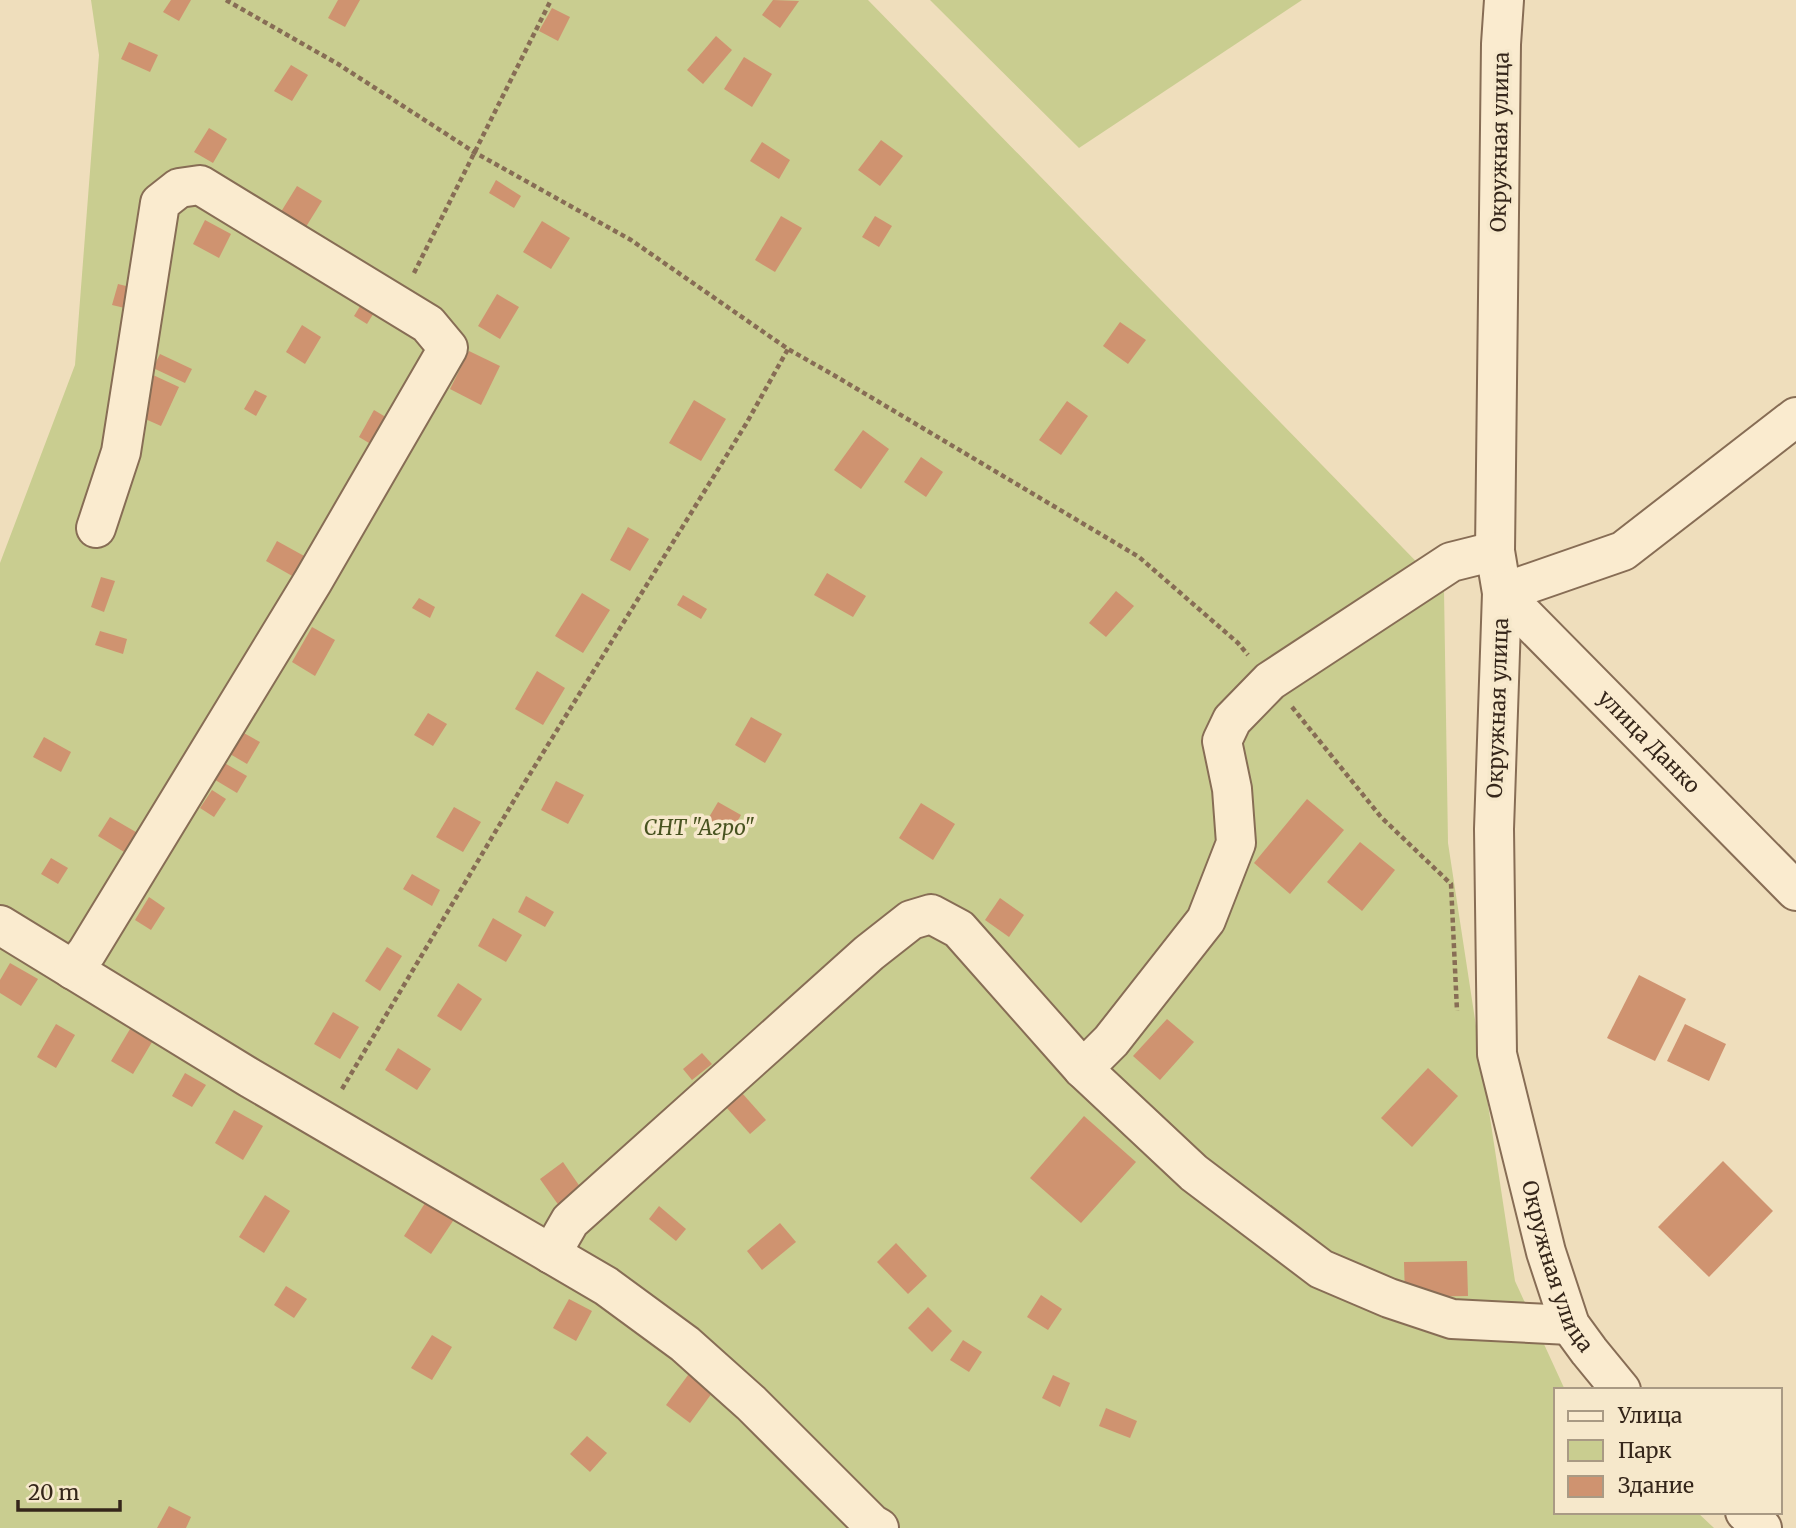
<svg xmlns="http://www.w3.org/2000/svg" width="1796" height="1528" font-family="Merriweather,serif">
  <style>
    .green { fill: #c9cd90 }
    .building { fill: #cf9370 }
    .lines { fill: none; stroke-linecap: round; stroke-linejoin: round }
    .minor-casing { stroke: #876d55; stroke-width: 42 }
    .path { stroke: #876d55; stroke-width: 4.5; stroke-dasharray: 5 3.5; stroke-linecap: butt }
    .minor { stroke: #faebcf; stroke-width: 38 }
    .labels { text-anchor: middle; stroke-width: 7; stroke-linejoin: round; paint-order: stroke }
    .street-label { font-size: 21px; fill: #35261a; stroke: #f6e8cb }
    .park-label { font-size: 21px; font-style: italic; fill: #485320; stroke: #f6e8cb }
  </style>
  <rect width="100%" height="100%" fill="#efdebc"/>
  <g class="green">
    <polygon points="91,0 868,0 1444,590 1448,843 1515,1281 1565,1390 1556,1390 1556,1512 1697,1512 1714,1528 0,1528 0,563 75,365 99,55"/>
    <polygon points="930,0 1302,0 1079,148"/>
  </g>
  <g class="building">
    <polygon points="171,0 191,0 179,21 163,12"/>
    <polygon points="338,0 360,0 345,27 328,18"/>
    <polygon points="773,0 799,1 780,28 762,15"/>
    <polygon points="552,8 570,17 558,41 539,31"/>
    <polygon points="716,36 732,50 703,84 687,70"/>
    <polygon points="129,42 158,55 150,72 121,59"/>
    <polygon points="744,57 772,74 752,107 724,89"/>
    <polygon points="291,65 308,75 292,101 274,91"/>
    <polygon points="209,128 227,139 213,163 194,152"/>
    <polygon points="881,140 903,156 880,186 858,170"/>
    <polygon points="762,142 790,160 779,179 750,161"/>
    <polygon points="496,180 521,196 514,208 489,193"/>
    <polygon points="297,186 322,201 304,230 279,215"/>
    <polygon points="781,216 802,228 775,272 755,260"/>
    <polygon points="875,216 892,226 879,247 862,237"/>
    <polygon points="205,220 231,234 219,258 193,244"/>
    <polygon points="542,221 570,238 551,269 523,252"/>
    <polygon points="118,284 134,288 129,309 112,305"/>
    <polygon points="497,294 519,307 500,339 478,326"/>
    <polygon points="362,303 375,311 367,324 354,316"/>
    <polygon points="1120,322 1146,340 1128,364 1103,346"/>
    <polygon points="302,325 321,337 305,364 286,352"/>
    <polygon points="469,351 500,366 481,405 450,389"/>
    <polygon points="160,354 192,369 185,383 153,368"/>
    <polygon points="153,375 179,387 161,426 134,414"/>
    <polygon points="255,390 267,396 256,416 244,409"/>
    <polygon points="694,400 726,419 701,461 669,443"/>
    <polygon points="1067,401 1088,416 1061,455 1039,440"/>
    <polygon points="374,410 389,419 374,446 359,437"/>
    <polygon points="863,430 889,449 861,489 834,470"/>
    <polygon points="921,457 943,472 926,497 904,482"/>
    <polygon points="628,527 649,539 630,571 610,560"/>
    <polygon points="277,541 306,557 294,577 266,561"/>
    <polygon points="827,573 866,596 853,617 814,595"/>
    <polygon points="101,577 115,581 104,612 91,607"/>
    <polygon points="1116,591 1134,606 1106,637 1089,623"/>
    <polygon points="582,593 610,610 583,653 555,636"/>
    <polygon points="683,595 707,609 701,619 677,605"/>
    <polygon points="419,598 435,607 430,618 412,608"/>
    <polygon points="312,627 335,640 315,676 292,662"/>
    <polygon points="100,631 127,639 123,654 95,645"/>
    <polygon points="537,671 565,688 543,725 515,709"/>
    <polygon points="428,713 447,724 433,746 414,735"/>
    <polygon points="751,717 782,734 765,763 735,745"/>
    <polygon points="242,732 260,742 247,764 230,754"/>
    <polygon points="44,737 71,752 61,772 33,757"/>
    <polygon points="221,761 247,776 237,793 212,778"/>
    <polygon points="556,781 584,795 568,824 541,810"/>
    <polygon points="212,790 226,799 214,817 200,808"/>
    <polygon points="1307,799 1344,830 1290,894 1254,863"/>
    <polygon points="718,802 741,815 725,843 702,829"/>
    <polygon points="921,803 955,824 933,860 899,838"/>
    <polygon points="454,807 481,822 463,852 436,837"/>
    <polygon points="110,817 141,835 129,855 98,836"/>
    <polygon points="1360,842 1395,870 1362,911 1327,882"/>
    <polygon points="51,858 68,868 58,884 41,874"/>
    <polygon points="412,874 440,890 432,906 403,889"/>
    <polygon points="526,896 554,912 545,927 518,912"/>
    <polygon points="149,897 165,908 151,930 135,920"/>
    <polygon points="1000,898 1024,915 1009,937 985,920"/>
    <polygon points="493,918 522,935 506,962 478,946"/>
    <polygon points="387,947 402,956 380,991 365,981"/>
    <polygon points="10,963 38,979 21,1006 0,993 0,980"/>
    <polygon points="1639,975 1686,999 1655,1061 1607,1038"/>
    <polygon points="458,983 482,999 461,1031 437,1016"/>
    <polygon points="333,1012 359,1027 340,1059 314,1044"/>
    <polygon points="1167,1019 1194,1042 1160,1080 1133,1056"/>
    <polygon points="56,1024 75,1035 56,1068 37,1057"/>
    <polygon points="1685,1024 1726,1044 1709,1081 1667,1061"/>
    <polygon points="130,1029 152,1042 133,1074 111,1061"/>
    <polygon points="398,1048 431,1069 417,1090 385,1070"/>
    <polygon points="702,1053 712,1064 692,1080 683,1069"/>
    <polygon points="1428,1068 1458,1096 1412,1147 1381,1118"/>
    <polygon points="185,1073 206,1085 192,1107 172,1096"/>
    <polygon points="742,1093 766,1120 750,1134 726,1107"/>
    <polygon points="234,1110 263,1126 243,1160 215,1143"/>
    <polygon points="1084,1116 1136,1162 1081,1223 1030,1178"/>
    <polygon points="1723,1161 1773,1211 1709,1277 1658,1227"/>
    <polygon points="563,1162 585,1194 562,1210 540,1179"/>
    <polygon points="265,1195 290,1211 264,1253 239,1237"/>
    <polygon points="427,1200 455,1218 431,1254 404,1236"/>
    <polygon points="659,1206 686,1229 676,1241 649,1219"/>
    <polygon points="780,1223 796,1242 762,1270 747,1251"/>
    <polygon points="896,1243 927,1276 908,1294 877,1262"/>
    <polygon points="1467,1261 1468,1296 1405,1297 1404,1262"/>
    <polygon points="286,1286 307,1299 294,1318 274,1305"/>
    <polygon points="1041,1295 1062,1309 1048,1330 1027,1317"/>
    <polygon points="569,1299 592,1311 576,1341 553,1328"/>
    <polygon points="928,1307 952,1331 932,1352 908,1328"/>
    <polygon points="432,1335 452,1347 432,1380 411,1368"/>
    <polygon points="963,1340 982,1352 969,1372 950,1360"/>
    <polygon points="691,1371 715,1389 690,1423 666,1405"/>
    <polygon points="1053,1375 1070,1383 1060,1407 1042,1398"/>
    <polygon points="1106,1408 1137,1421 1130,1438 1099,1426"/>
    <polygon points="587,1436 607,1453 590,1472 570,1454"/>
    <polygon points="169,1506 191,1517 186,1528 157,1528"/>
  </g>
  <g class="lines">
    <defs>
      <g id="minor">
        <path id="s1" d="M1504,0L1501,44L1495,551L1502,593L1494,829L1497,1054L1546,1252L1570,1325L1589,1351L1621,1390"/>
        <path id="s2" d="M1796,417L1623,551L1502,593L1796,891"/>
        <polyline points="0,925 250,1078 606,1286 685,1344 751,1403 872,1524 879,1528"/>
        <polyline points="73,970 87,952 313,581 448,348 428,324 200,185 179,188 160,203 121,452 96,528"/>
        <polyline points="1083,1069 1111,1041 1206,920 1236,843 1232,789 1222,741 1232,720 1270,681 1451,562 1495,551"/>
        <polyline points="551,1254 570,1221 869,953 911,920 931,914 959,929 1083,1069 1194,1173 1321,1269 1389,1298 1452,1319 1570,1325"/>
        <polyline points="1745,1512 1762,1528"/>
      </g>
    </defs>
    <use href="#minor" class="minor-casing"/>
    <g class="path">
      <polyline points="226,0 338,64 474,152 631,240 788,349 837,377 1139,557 1238,643 1248,655"/>
      <polyline points="414,273 551,0"/>
      <polyline points="1292,707 1381,817 1451,884 1457,1011"/>
      <polyline points="342,1089 525,782 746,424 788,349"/>
    </g>
    <use href="#minor" class="minor"/>
  </g>
  <g class="labels">
    <g class="street-label">
      <text transform="translate(1500 142) rotate(-89)" y="7">Окружная улица</text>
      <text transform="translate(1498 708) rotate(-88)" y="7">Окружная улица</text>
      <text dy="7" stroke="none"><textPath href="#s2" startOffset="556">улица Данко</textPath></text>
      <text dy="7" stroke="none"><textPath href="#s1" startOffset="1276">Окружная улица</textPath></text>
    </g>
    <g class="park-label">
      <text x="699" y="835">СНТ "Агро"</text>
    </g>
  </g>
  <rect x="1554" y="1388" width="228" height="126" fill="#f6e8cb" stroke="#a99a84" stroke-width="2"/>
  <rect x="1568" y="1411" width="35" height="10" fill="#faebcf" stroke="#a99a84" stroke-width="2"/>
  <text x="1618" y="1423" font-size="21" fill="#35261a">Улица</text>
  <rect x="1568" y="1440" width="35" height="21" fill="#c9cd90" stroke="#a99a84" stroke-width="2"/>
  <text x="1618" y="1458" font-size="21" fill="#35261a">Парк</text>
  <rect x="1568" y="1476" width="35" height="21" fill="#cf9370" stroke="#a99a84" stroke-width="2"/>
  <text x="1618" y="1493" font-size="21" fill="#35261a">Здание</text>
  <path d="M18 1500v10h102v-10" fill="none" stroke="#35261a" stroke-width="3.5"/>
  <text x="28" y="1500" font-size="21" fill="#35261a" stroke="#f6e8cb" stroke-width="5" paint-order="stroke">20 m</text>
</svg>
